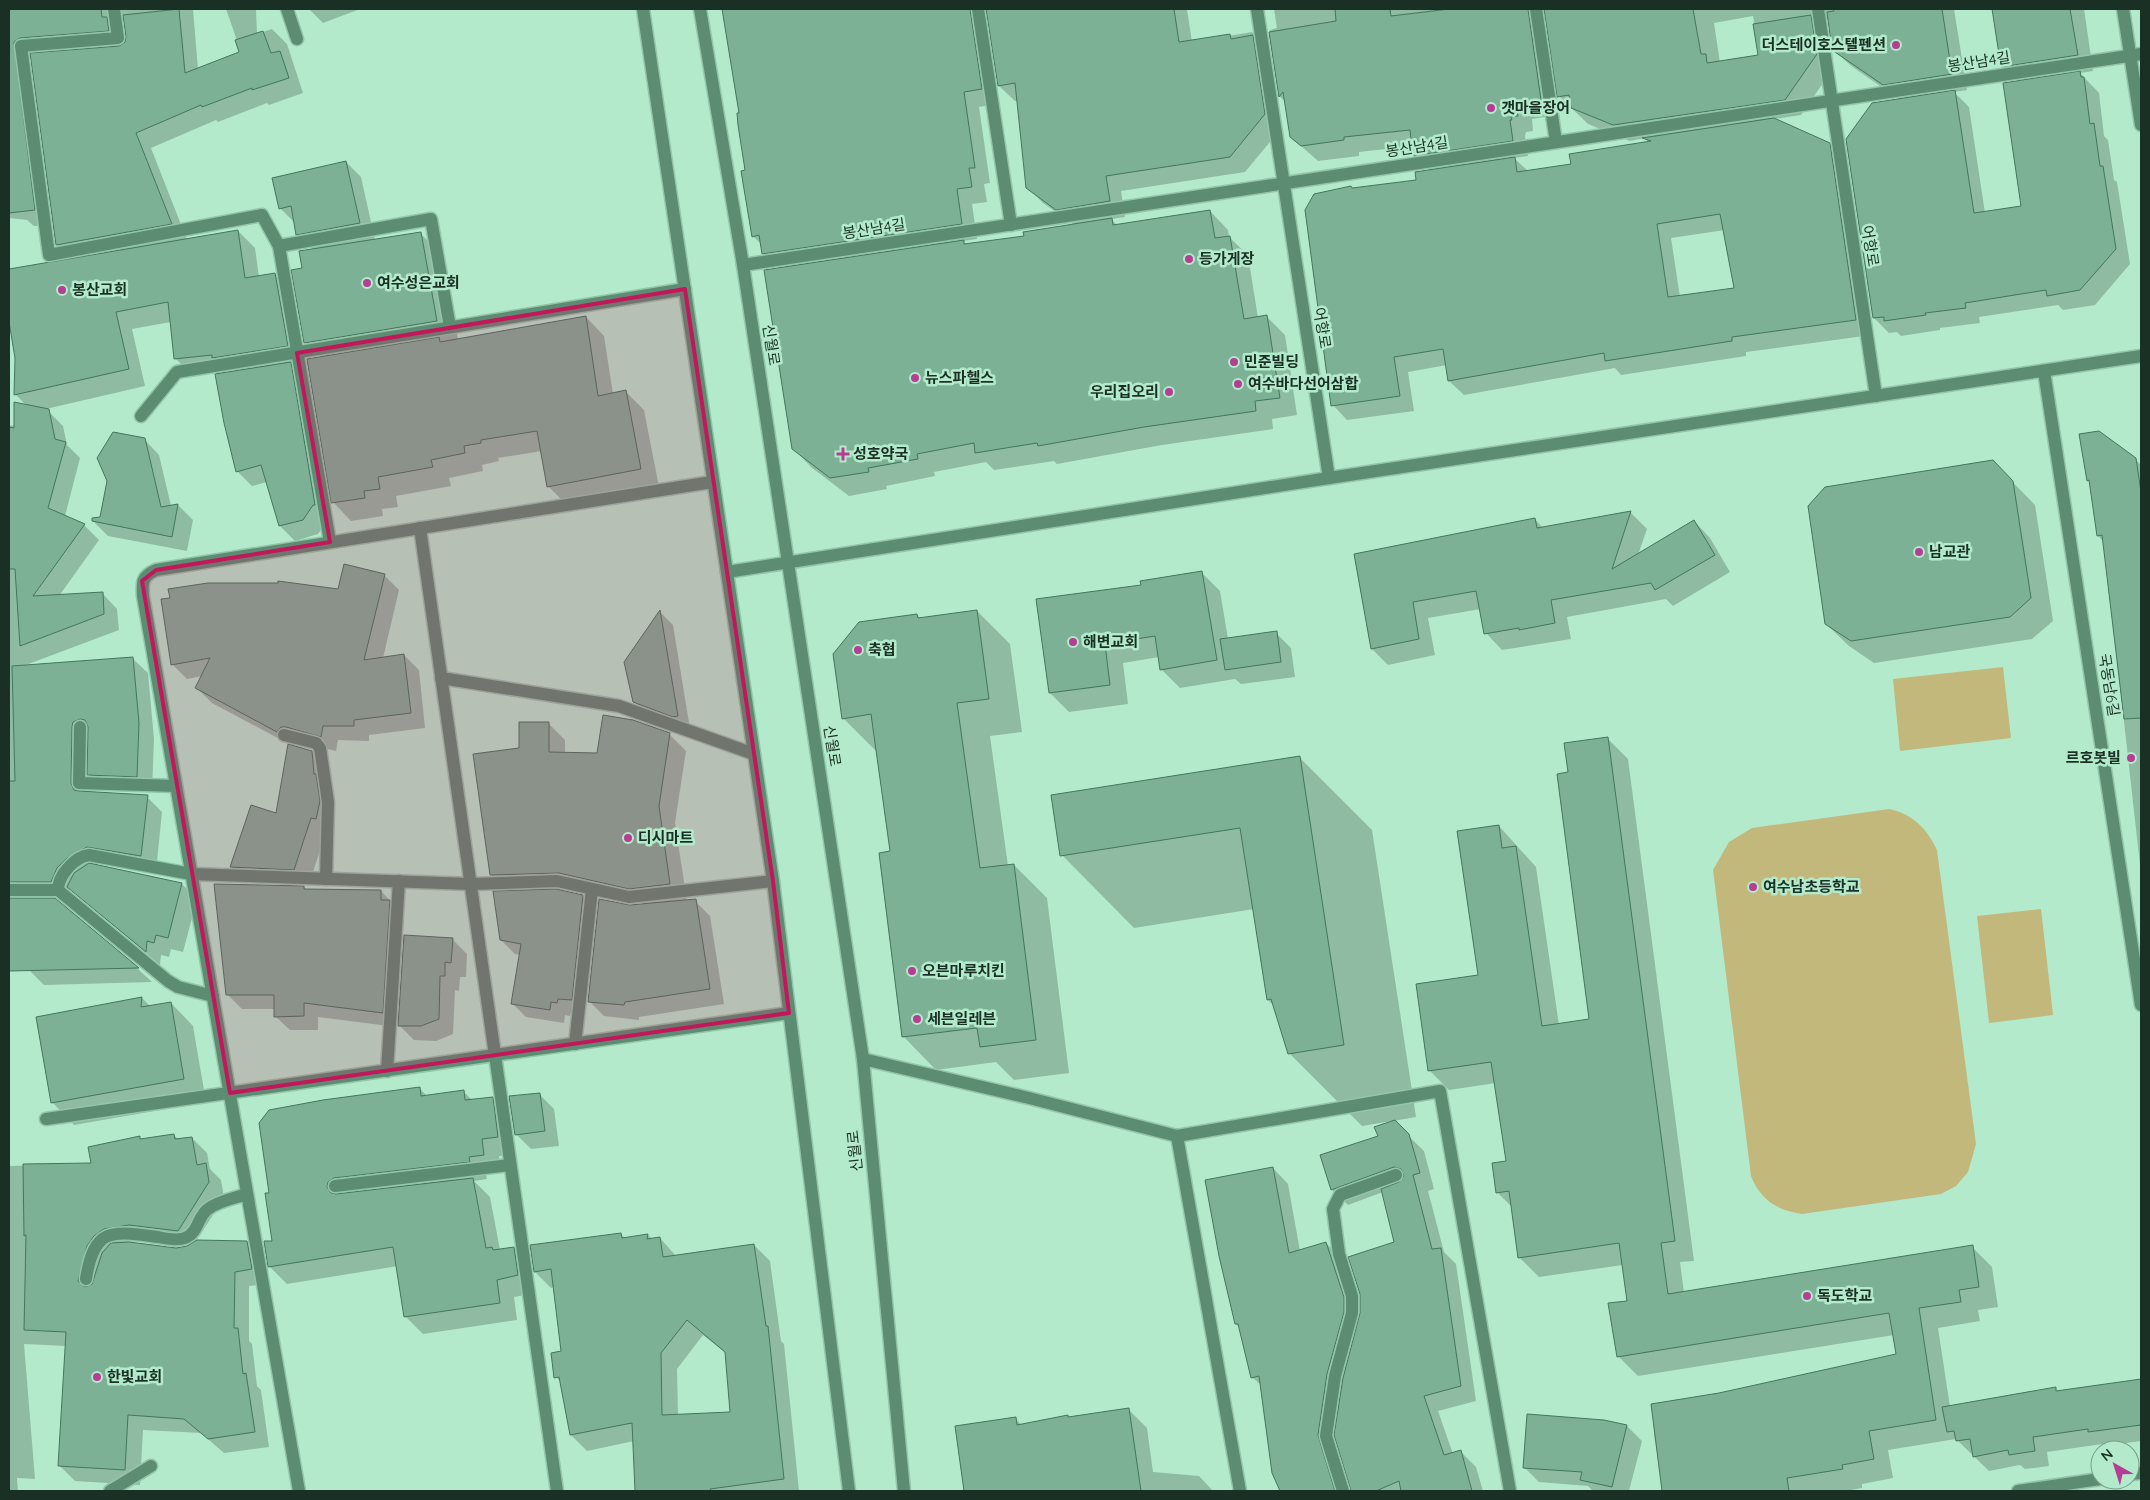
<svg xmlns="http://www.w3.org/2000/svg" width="2150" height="1500" font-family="Quicksand,'Noto Sans KR',sans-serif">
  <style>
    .green { fill: #c2b87c }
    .shadow { fill: #0003; fill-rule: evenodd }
    .building { fill: #7cb195; stroke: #43775d; fill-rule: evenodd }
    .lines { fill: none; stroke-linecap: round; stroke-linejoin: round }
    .minor-casing { stroke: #94c5aa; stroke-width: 15 }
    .minor { stroke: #5c8d73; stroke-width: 12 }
    .marked { fill: #c2185b; fill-opacity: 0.2; stroke: #c2185b; stroke-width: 4; stroke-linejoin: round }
    .poi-dot { fill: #b53e94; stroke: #b3eacc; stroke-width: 2 }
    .labels { text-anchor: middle; stroke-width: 5; stroke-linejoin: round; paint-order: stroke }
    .poi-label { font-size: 15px; font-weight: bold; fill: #1a3024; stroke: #b3eacc; text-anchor: start }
    .street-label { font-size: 15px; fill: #1a3024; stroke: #b3eacc }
  </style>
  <rect width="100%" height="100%" fill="#b3eacc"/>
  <g class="green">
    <polygon points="2003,667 2011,738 1900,751 1893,679"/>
    <path d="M1889,809C1913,814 1927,829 1937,850L1976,1144L1968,1172L1956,1186L1941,1194L1802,1214C1777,1211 1760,1199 1751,1176L1713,870L1729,842L1752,828Z"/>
    <polygon points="2041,909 2053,1015 1989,1023 1977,916"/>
  </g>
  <g class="shadow">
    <path d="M9,9H193L198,69L241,52L226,9H256L257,34L272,29L287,44L303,93L269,105L267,103L218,122L216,120L151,148L187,240L238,231L255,248L259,277L275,274L292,291L304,363L292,365L305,378L328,520L318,534L295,541L280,526L267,482L252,486L237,471L225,423L216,373L192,375L175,358L171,322L132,329L145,386L46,409L63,426L67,445L80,458L65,516L84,525L99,540L59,596L102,593L117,609L119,630L23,666L132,658L148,673L154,739L152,791L104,790L86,772V793L147,797L162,812L156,871L103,862L95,866L182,884L197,899L183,952L171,949L169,957L161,955L160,965L70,888L66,897H29L14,881L9,859V426L15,425L27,406L16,395L18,269L72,260L57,245L32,56L28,59L49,225L34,226L27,220L9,218ZM124,19L127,37L123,45L121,21Z"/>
    <polygon points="309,9 360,9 323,23"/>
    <path d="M723,9H1187L1192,42L1252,32L1267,48L1280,130L1245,172L1121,191L1125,217L1111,219L1118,226L1210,211L1228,230L1229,237L1248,255L1258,318L1267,317L1285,335L1297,415L1272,419L1273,429L1162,445L1057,464L1054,461L994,470L986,462L934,472L935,476L886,486L887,489L849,496L811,467L793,448L779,269L763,253L762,245L753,236L741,114ZM989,19L999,86L1015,101H1018L1027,187L1043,203L1074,225L1025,237L967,245L963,241L977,239L972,204L987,202L984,184L990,183L979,107L997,104L986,21Z"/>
    <path d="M1274,9H1954L1967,90L1954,92L1969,107L1985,213L2023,207L2018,82L2002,66L1994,9H2084L2093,71L2080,73L2099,93L2104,136L2108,140L2114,180L2117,182L2130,264L2095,305L2063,310L2058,305L1979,317L1980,323L1940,328V330L1901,336L1897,332L1889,333L1874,318L1900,100L1850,65L1833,49L1829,17L1825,26L1832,70L1801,115L1774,119L1829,144L1844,159L1871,335L1746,352V356L1621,375L1615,368L1464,395L1449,381L1447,365L1408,372L1414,411L1347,420L1333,405L1353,190L1417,181L1430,171L1414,155L1413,146L1359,152V156L1318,161L1291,137L1286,102L1280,97L1270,30L1277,28ZM1753,16L1760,56L1720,63L1714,23ZM1547,17L1559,96L1588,124L1630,141L1645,138L1649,143L1572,165L1528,171L1514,158L1528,156L1525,136L1526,132L1533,131L1532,119L1556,115L1543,27ZM1725,230L1735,289L1680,297L1671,238Z"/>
    <polygon points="346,162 361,177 375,240 420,233 443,256 458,340 586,317 604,336 613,394 626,392 644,410 659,487 567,505 548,486 542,451 498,458 499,461 482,465 483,471 449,478 451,486 396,496 398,507 382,509 383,516 351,521 333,502 321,358 305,342 303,269 313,250 297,234 295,223 280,208"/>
    <polygon points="144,439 159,455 171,506 178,505 193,520 187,551 108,536 93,521 101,518"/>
    <polygon points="2135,459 2141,465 2141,874 2104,542 2098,536 2091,483 2088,480"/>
    <polygon points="1993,462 2035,505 2053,621 2032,639 1874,663 1849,646 1826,624"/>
    <polygon points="1631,513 1647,529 1638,555 1694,521 1710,538 1730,572 1673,606 1666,599 1567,617 1571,639 1502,650 1486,633 1481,609 1428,618 1435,655 1388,665 1372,649 1355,555 1535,519 1543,528"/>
    <polygon points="1201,572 1220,591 1228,639 1276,633 1291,648 1295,677 1241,684 1235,679 1180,688 1161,669 1159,657 1123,663 1128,704 1069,712 1050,693 1142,586"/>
    <polygon points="384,575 399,590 383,658 404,655 419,670 425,728 369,735 369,741 338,740 336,751 297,742 292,747 311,751 326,767 334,817 331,833 326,832 309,884 246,882 231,867 276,815 289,744 212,703 197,688 202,676 187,679 172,664 339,590"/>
    <polygon points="977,611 1010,644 1022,732 990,736 1008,866 1014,865 1047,898 1069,1073 1014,1080 996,1062 936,1070 903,1036 891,852 876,751 843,718 917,615 921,619"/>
    <polygon points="660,612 673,625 690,729 648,715 634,702 626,662"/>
    <polygon points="549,724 565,740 565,753 598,754 669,734 686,751 675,823 687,901 695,901 710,916 724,1004 639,1017 639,1020 604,1016 589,1001 630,906 644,904 576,889 558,890 583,896 596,910 585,1013 571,1012 570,1016 565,1015 564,1023 526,1017 513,1004 521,955 515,954 501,940 509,892 491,875 520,749"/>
    <polygon points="1608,739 1628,759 1694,1261 1680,1262 1684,1293 1972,1247 1992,1267 1998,1307 1978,1310 1980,1321 1938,1328 1950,1407 2055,1389 2058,1392 2141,1380 2141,1441 2104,1446 2102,1444 2047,1452 2049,1466 2025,1469 2020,1465 1989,1471 1956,1439 1888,1450 1893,1478 1862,1484 1862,1488 1845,1491 1663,1491 1654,1433 1657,1433 1720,1394 1898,1355 1894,1335 1638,1376 1618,1356 1628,1302 1623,1265 1539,1277 1519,1257 1512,1207 1497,1192 1507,1162 1496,1083 1449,1090 1429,1070 1480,976 1499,826 1536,867 1559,1025 1591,1020 1569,773"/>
    <polygon points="1299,757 1372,830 1416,1117 1393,1121 1424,1151 1434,1189 1428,1191 1444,1252 1456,1264 1476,1401 1438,1411 1453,1454 1461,1452 1476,1467 1483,1491 1352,1491 1335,1435 1333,1452 1345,1491 1281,1491 1273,1473 1262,1386 1252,1377 1240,1328 1236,1324 1273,1168 1288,1184 1300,1251 1326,1243 1342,1259 1360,1318 1361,1294 1396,1242 1383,1192 1348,1205 1332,1190 1321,1155 1379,1137 1392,1121 1362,1126 1289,1053 1274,1006 1268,1000 1254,909 1134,928 1062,855"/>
    <polygon points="304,887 307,890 381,891 404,915 397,1027 318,1017 318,1030 290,1030 275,1016 275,1009 242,1009 227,994"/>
    <polygon points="55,899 138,969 152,982 44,985 29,970"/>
    <polygon points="452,939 467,954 466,977 460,977 459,991 455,990 453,1034 436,1041 414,1040 399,1025"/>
    <polygon points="142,998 151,1007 171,1003 193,1026 206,1102 74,1125 52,1102"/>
    <polygon points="419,1088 427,1096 464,1092 473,1101 492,1099 510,1117 516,1154 499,1156 501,1172 486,1174 487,1179 474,1181 490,1197 500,1250 514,1248 532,1266 535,1293 514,1297 517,1320 423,1334 405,1316 398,1266 287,1284 269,1266 274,1242 271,1194"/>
    <polygon points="539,1094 554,1109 559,1146 531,1149 516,1134"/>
    <path d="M174,1135L179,1140L192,1138L207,1153L210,1169L221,1180L224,1198L196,1241L247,1242L262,1257L267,1284L249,1286V1341L252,1344L257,1386L261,1390L269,1447L224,1453L201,1433L143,1430L140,1485L75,1481L60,1466L67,1346L24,1344L35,1479L17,1478L18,1491H9V1161V1166L93,1164L139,1137L142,1140ZM145,1240L191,1246L176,1249L130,1242Z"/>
    <path d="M621,1234L625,1239L648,1235L652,1239L660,1238L676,1256L754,1245L770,1261L781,1341L784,1344L799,1491H636L634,1441L587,1451L571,1435L561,1382L556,1377L562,1352L554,1287L551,1288L535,1272ZM703,1335L727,1354L731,1413L678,1416L677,1369Z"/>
    <polygon points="1129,1410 1147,1428 1153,1472 1199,1476 1213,1491 965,1491 957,1427 1015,1419 1022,1425"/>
    <polygon points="1627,1426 1642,1441 1629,1491 1593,1491 1588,1486 1539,1482 1524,1467"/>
  </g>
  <g class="building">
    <polygon points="9,9 101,9 102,17 107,17 109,31 20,38 14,42 35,210 9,213"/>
    <polygon points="179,9 185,73 239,52 235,40 263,31 271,53 280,51 289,78 252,90 252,88 202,107 201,105 136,133 172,224 56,245 30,53 119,46 125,42 126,37 123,15"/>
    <polygon points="722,9 970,9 982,89 964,92 975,168 969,168 972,187 957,189 962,224 762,254 759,235 752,237 741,171 745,170 738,125 737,113 739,113"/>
    <polygon points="986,9 1174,9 1179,42 1230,34 1231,39 1253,35 1265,114 1230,157 1106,176 1110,201 1056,210 1026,188 1015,83 998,86"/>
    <polygon points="1335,9 1390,9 1391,16 1449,9 1528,9 1541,100 1516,103 1518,116 1511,117 1512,120 1510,120 1513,141 1413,156 1410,130 1344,137 1344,140 1301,146 1290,137 1283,92 1279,97 1269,32 1336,21"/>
    <polygon points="1544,9 1693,9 1701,54 1706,54 1707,63 1758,55 1753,24 1811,15 1817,54 1785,100 1613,125 1571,108 1569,95 1557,97"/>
    <polygon points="1833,9 1942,9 1952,74 1883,85 1832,50 1827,12 1834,11"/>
    <polygon points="1992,9 2070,9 2078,55 2001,67"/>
    <polygon points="2080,71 2081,77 2084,77 2090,124 2094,123 2100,166 2103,166 2116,249 2080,290 2047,296 2046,290 1965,303 1966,308 1925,313 1926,315 1884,321 1884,317 1873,318 1846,139 1872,103 1955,90 1974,213 2021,206 2003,83"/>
    <path d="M1774,118L1830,143L1856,320L1732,337V341L1605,361L1604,353L1448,381L1443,349L1394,357L1400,396L1331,406L1305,210L1314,194L1351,186L1352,188L1416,180L1415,172L1515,157L1517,172L1571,164L1569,154L1651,141L1642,138ZM1720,214L1734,288L1668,297L1657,224Z"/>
    <polygon points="346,161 360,223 296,235 291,206 279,209 272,178"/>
    <polygon points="1210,210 1215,238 1230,236 1244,319 1267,315 1280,398 1255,401 1256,411 1144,427 1038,446 1037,443 975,453 974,443 917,454 918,459 868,468 869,472 830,478 792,449 764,270 964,240 964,244 1024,236 1023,232 1112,218 1113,225"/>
    <polygon points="238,230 245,278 275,273 288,346 212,358 212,355 174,359 168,302 116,312 129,369 14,395 15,358 9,322 9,269"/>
    <polygon points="421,232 437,321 304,343 291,270 302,268 299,251"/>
    <polygon points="586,316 598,396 626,390 641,469 547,487 537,431 481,440 481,443 464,446 465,453 431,460 433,467 378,477 380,489 364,491 365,498 331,503 307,359 439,337 440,342"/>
    <polygon points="291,362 315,505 313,505 303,520 279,526 261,465 236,472 224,423 215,374"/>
    <polygon points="14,402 49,409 55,439 66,442 48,508 85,524 33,596 103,592 104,614 20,646 15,569 9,569 9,427 14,428"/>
    <polygon points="2099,431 2136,458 2141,492 2141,718 2124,719 2102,535 2097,536 2089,480 2087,481 2079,434"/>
    <polygon points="113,432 145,438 161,507 178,504 172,537 92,521 92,518 100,517 107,481 97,458"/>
    <polygon points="1993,460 2013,481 2031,598 2010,617 1851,641 1825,624 1808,506 1825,487"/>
    <polygon points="1631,511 1612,569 1694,520 1715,555 1655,590 1651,583 1551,600 1555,623 1519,630 1519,628 1484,634 1476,591 1413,602 1419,639 1371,649 1354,554 1535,518 1537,528"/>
    <polygon points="344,564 385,574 364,660 404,654 411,713 354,720 354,726 323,726 321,737 286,727 281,727 277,732 195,688 210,658 171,665 161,599 170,598 168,589 208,583 278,583 278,581 338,589"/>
    <polygon points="1202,571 1217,660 1160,670 1155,636 1105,644 1110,685 1049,693 1036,599 1141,585 1140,581"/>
    <polygon points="660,610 678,716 673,717 633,702 624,662"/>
    <polygon points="977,610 989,699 957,703 980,868 1014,864 1036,1040 980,1047 977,1028 902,1037 879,853 890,851 871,714 842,719 833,654 859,622 917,614 918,618"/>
    <polygon points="1277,631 1281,662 1225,670 1220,639"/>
    <polygon points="133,657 139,723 137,777 87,775 88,727 85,720 80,719 73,722 72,727 71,783 74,790 79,791 148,795 141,856 87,847 67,858 57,868 51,882 9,882 9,781 15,781 12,666"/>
    <polygon points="603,715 633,720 670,733 659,806 670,884 629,889 559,873 490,875 473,754 519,748 519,722 549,722 549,752 597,753"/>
    <polygon points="1608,737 1675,1241 1661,1243 1668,1294 1973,1245 1979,1287 1959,1290 1961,1302 1919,1308 1936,1420 1869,1431 1874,1459 1842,1465 1843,1469 1787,1478 1789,1491 1662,1491 1651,1404 1719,1393 1896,1354 1889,1313 1617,1357 1608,1303 1627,1301 1619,1243 1518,1258 1509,1191 1496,1193 1492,1163 1506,1161 1491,1062 1428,1071 1416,984 1478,975 1457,831 1499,825 1502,848 1516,846 1542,1026 1589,1019 1557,774 1568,772 1564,743"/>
    <polygon points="288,744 312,751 314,774 316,774 320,801 316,819 311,818 294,870 230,867 251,805 276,813"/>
    <polygon points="1300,756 1344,1045 1288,1054 1271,999 1267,1000 1240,828 1060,856 1051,795"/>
    <polygon points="89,863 182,883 168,938 156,935 154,943 147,941 146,952 67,887 74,873"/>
    <polygon points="214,884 304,886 304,889 381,890 381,900 390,900 383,1013 304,1003 304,1016 274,1017 274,995 226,995"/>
    <polygon points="556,889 583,895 572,1000 558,999 557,1003 551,1002 550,1010 511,1004 521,944 500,940 493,891"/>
    <polygon points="9,898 55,898 139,968 9,971"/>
    <polygon points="599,899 630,905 696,899 710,989 625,1002 624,1005 588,1002"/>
    <polygon points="404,935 453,938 451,963 445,962 445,976 440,976 439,1019 421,1026 398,1026"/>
    <polygon points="142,997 141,1007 171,1002 184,1079 51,1103 36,1017"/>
    <polygon points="420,1087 421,1096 464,1090 465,1100 493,1097 498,1137 482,1139 484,1155 469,1157 470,1162 334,1178 328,1182 327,1187 331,1193 336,1194 473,1178 486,1248 492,1247 493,1250 514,1247 518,1275 497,1280 500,1303 404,1317 393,1247 268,1267 264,1241 272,1241 265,1193 269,1193 259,1123 269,1110 323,1100"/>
    <polygon points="540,1093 545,1131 515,1135 509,1096"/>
    <polygon points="1395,1120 1409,1134 1420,1173 1413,1175 1432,1249 1441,1248 1461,1386 1424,1396 1444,1455 1461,1450 1472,1491 1401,1491 1399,1481 1376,1491 1351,1491 1334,1435 1343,1378 1360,1313 1360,1294 1348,1257 1394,1242 1381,1189 1399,1182 1404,1176 1401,1169 1394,1167 1331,1190 1320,1155 1378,1136 1374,1127"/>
    <polygon points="174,1134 175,1139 192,1137 197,1165 206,1163 209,1182 178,1231 129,1225 104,1229 94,1236 87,1246 78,1281 85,1287 92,1284 102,1253 111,1243 129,1242 176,1248 187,1246 197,1240 247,1241 252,1269 235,1272 234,1328 238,1328 243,1374 246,1373 255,1432 208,1439 184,1419 128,1415 125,1470 58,1466 66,1332 24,1330 26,1235 24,1236 23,1164 91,1163 88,1147 140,1136 140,1139"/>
    <polygon points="1273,1167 1289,1253 1326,1242 1344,1297 1344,1312 1327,1374 1318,1435 1335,1491 1280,1491 1272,1473 1259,1376 1251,1378 1238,1324 1235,1324 1219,1256 1205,1180"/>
    <path d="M621,1233L622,1238L648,1234L647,1239L660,1237L663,1257L754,1244L766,1326H768L784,1479L710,1489L711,1491H635L632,1423L570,1435L559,1377L554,1378L551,1353L561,1351L551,1269L534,1272L530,1245ZM687,1320L725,1352L730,1412L662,1415L661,1353Z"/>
    <polygon points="2141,1379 2141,1425 2088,1432 2088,1429 2033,1437 2035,1451 2009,1455 2008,1450 1973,1457 1970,1439 1956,1441 1954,1431 1947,1432 1942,1407 2056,1387 2056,1391"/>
    <polygon points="1129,1408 1141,1491 964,1491 955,1426 1016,1417 1017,1425 1068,1415 1068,1417"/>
    <polygon points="1527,1414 1604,1420 1627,1425 1612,1487 1580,1480 1582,1472 1523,1468"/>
  </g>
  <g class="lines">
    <defs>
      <g id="minor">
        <polyline points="114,9 118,38 21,46 49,255 262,215 279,246"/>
        <polyline points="287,9 297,39"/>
        <polyline points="643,9 773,881 849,1491"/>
        <polyline points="700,9 743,265 863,1059 904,1491"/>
        <polyline points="978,9 1011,225"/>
        <polyline points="1257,9 1329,478"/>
        <polyline points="1536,9 1556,142"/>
        <polyline points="1818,9 1876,396"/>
        <polyline points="2123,9 2141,125"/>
        <polyline points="743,265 2141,54"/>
        <polyline points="2044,371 2141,1005"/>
        <polyline points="141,416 177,372 685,289"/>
        <polyline points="420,528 557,1491"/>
        <polyline points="330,542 279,246 431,219 450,327"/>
        <polyline points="727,572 1329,478 2141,356"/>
        <polyline points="441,678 619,706 754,754"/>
        <polyline points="80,727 79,783 176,786"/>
        <polyline points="284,735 316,743 320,748 328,802 326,879"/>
        <polyline points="9,890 58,890 168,981 178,987 213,996"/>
        <path d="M58,890C58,876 74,857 89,855L191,874L471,884L557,881L629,897L773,881"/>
        <polyline points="575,1044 592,889"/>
        <polyline points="863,1059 1029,1098 1177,1136 1440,1091 1510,1491"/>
        <polyline points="387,1071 399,881"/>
        <polyline points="46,1119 789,1013"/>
        <polyline points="1177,1136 1240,1491"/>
        <polyline points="335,1186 510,1165"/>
        <path d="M86,1279C94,1226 113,1231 158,1237C167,1239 177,1241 185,1238C199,1232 197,1217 208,1209C218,1201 235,1198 247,1194"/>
        <polyline points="2130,1474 2141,1473"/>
        <polyline points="110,1491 151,1466"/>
        <path d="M299,1491L143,596C142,582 142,576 156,570L712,482"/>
        <polyline points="1343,1491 1326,1436 1335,1376 1352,1313 1352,1296 1339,1254 1333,1209 1340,1195 1396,1175"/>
        <polyline points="2018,1491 2100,1479"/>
      </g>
    </defs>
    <use href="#minor" class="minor-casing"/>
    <use href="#minor" class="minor"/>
  </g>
  <path class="marked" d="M685,289L773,881L789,1013L230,1093L142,581L156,570L330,542L297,353Z"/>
  <g class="poi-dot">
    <circle cx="1896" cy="45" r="5"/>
    <circle cx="1491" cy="108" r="5"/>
    <circle cx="1189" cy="259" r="5"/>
    <circle cx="367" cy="283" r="5"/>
    <circle cx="62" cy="290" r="5"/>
    <circle cx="1234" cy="362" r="5"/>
    <circle cx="915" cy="378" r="5"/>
    <circle cx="1238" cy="384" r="5"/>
    <circle cx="1169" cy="392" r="5"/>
    <path d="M840.5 446.5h5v5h5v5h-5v5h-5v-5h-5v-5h5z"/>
    <circle cx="1919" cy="552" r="5"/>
    <circle cx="1073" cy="642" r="5"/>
    <circle cx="858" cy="650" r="5"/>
    <circle cx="2131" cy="758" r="5"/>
    <circle cx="628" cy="838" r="5"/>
    <circle cx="1753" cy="887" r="5"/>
    <circle cx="912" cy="971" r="5"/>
    <circle cx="917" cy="1019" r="5"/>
    <circle cx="1807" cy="1296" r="5"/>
    <circle cx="97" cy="1377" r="5"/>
  </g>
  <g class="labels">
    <g class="poi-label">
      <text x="1886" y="50" text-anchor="end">더스테이호스텔펜션</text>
      <text x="1501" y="113">갯마을장어</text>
      <text x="1199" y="264">등가게장</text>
      <text x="377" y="288">여수성은교회</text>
      <text x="72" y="295">봉산교회</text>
      <text x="1244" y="367">민준빌딩</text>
      <text x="925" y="383">뉴스파헬스</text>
      <text x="1248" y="389">여수바다선어삼합</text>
      <text x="1159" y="397" text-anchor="end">우리집오리</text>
      <text x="853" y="459">성호약국</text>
      <text x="1929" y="557">남교관</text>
      <text x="1083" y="647">해변교회</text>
      <text x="868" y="655">축협</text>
      <text x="2121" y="763" text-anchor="end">르호봇빌</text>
      <text x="638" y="843">디시마트</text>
      <text x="1763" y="892">여수남초등학교</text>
      <text x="922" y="976">오븐마루치킨</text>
      <text x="927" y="1024">세븐일레븐</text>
      <text x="1817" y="1301">독도학교</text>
      <text x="107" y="1382">한빛교회</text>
    </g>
    <g class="street-label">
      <text transform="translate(1979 62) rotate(-9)" y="5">봉산남4길</text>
      <text transform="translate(1417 147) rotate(-9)" y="5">봉산남4길</text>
      <text transform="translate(874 229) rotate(-9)" y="5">봉산남4길</text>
      <text transform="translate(1870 246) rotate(81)" y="5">어항로</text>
      <text transform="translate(1322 328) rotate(81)" y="5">어항로</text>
      <text transform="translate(771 345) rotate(81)" y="5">신월로</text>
      <text transform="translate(2109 685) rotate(81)" y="5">국동남6길</text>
      <text transform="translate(832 746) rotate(81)" y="5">신월로</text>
      <text transform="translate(855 1151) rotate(-96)" y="5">신월로</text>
    </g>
  </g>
  <rect width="2150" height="1500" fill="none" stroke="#1a3024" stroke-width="20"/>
  <g transform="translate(2115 1465) rotate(321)"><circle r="24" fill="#b3eacc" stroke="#76a089"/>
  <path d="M0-4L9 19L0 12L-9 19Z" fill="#b53e94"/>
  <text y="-8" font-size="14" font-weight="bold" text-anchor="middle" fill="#1a3024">N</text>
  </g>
</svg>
